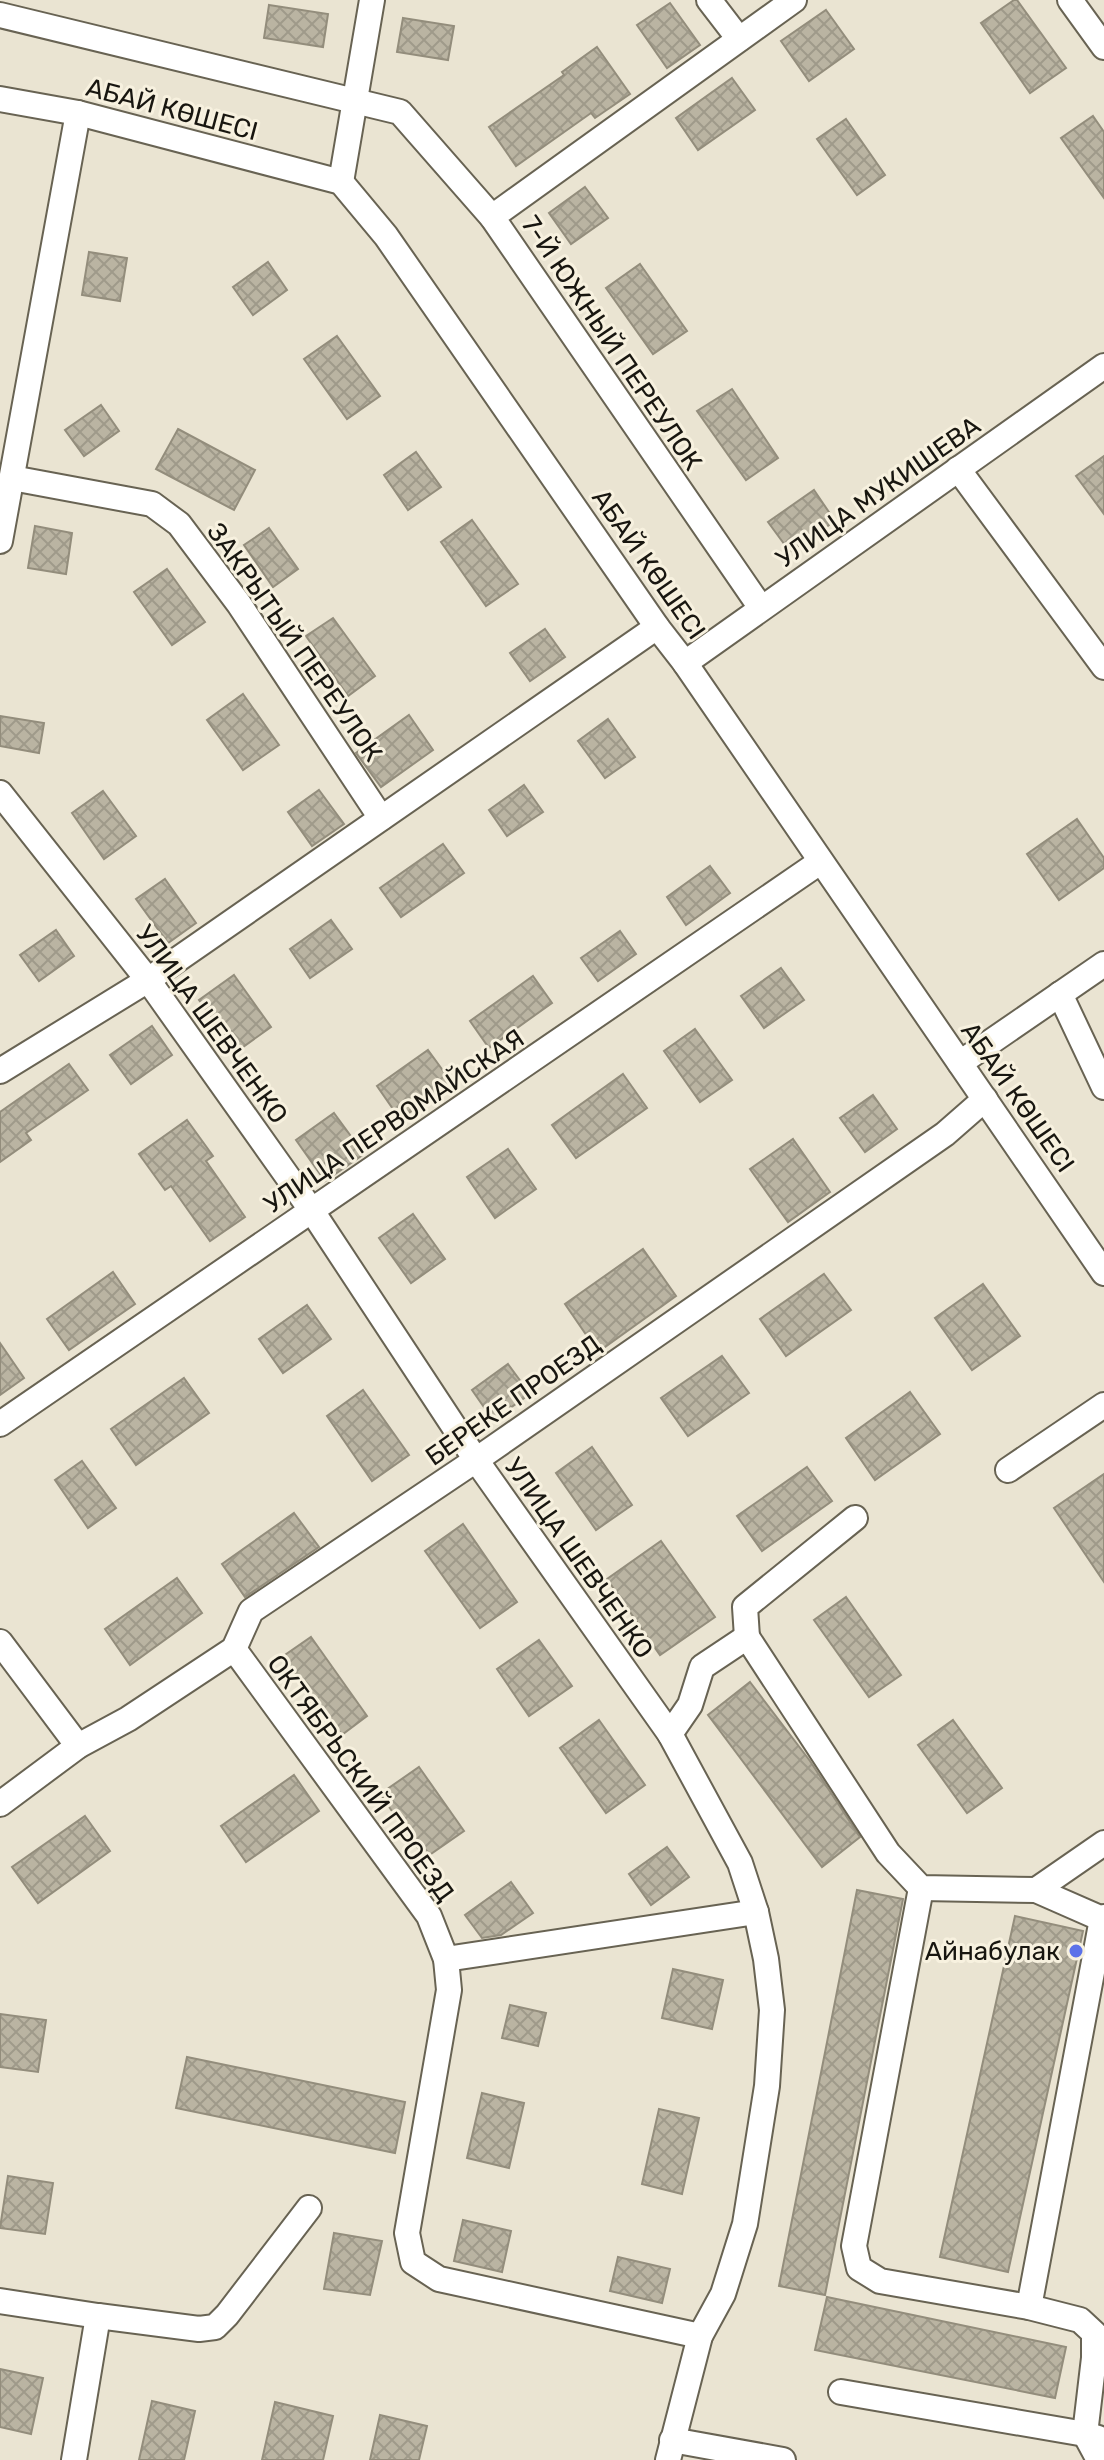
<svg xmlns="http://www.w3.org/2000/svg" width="1104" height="2460" font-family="Rubik,sans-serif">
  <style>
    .building { fill: url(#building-cross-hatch); stroke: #938d7c; stroke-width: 2 }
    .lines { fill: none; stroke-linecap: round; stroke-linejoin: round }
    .minor-casing { stroke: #686353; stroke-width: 28 }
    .minor { stroke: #fff; stroke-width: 24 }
    .poi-dot { fill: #5c72e9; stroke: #f7f1df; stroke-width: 3 }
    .labels { text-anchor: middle; stroke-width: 6; stroke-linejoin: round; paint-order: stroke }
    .street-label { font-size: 26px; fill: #181610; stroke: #f7f1df }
    .poi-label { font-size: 26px; fill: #181610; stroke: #f7f1df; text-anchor: end }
  </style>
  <defs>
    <pattern id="building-cross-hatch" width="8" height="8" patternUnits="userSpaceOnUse" patternTransform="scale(2)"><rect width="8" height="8" fill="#bab4a2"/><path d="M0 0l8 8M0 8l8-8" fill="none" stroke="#9f9a8a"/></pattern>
  </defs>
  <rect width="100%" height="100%" fill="#eae4d2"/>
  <g class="building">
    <polygon points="1014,0 1017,0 1066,68 1030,93 981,23"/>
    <polygon points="670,3 700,45 667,68 637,25"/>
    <polygon points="269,5 328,14 323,47 264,38"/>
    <polygon points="826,10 854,49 809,81 781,41"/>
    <polygon points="403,18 454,26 448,60 397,52"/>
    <polygon points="597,47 630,94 595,118 591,113 516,166 489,127 564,75 562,72"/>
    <polygon points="732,78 755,110 698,150 676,118"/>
    <polygon points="1093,116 1104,132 1104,198 1061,138"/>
    <polygon points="846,119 885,175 857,195 817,139"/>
    <polygon points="585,187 608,218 571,244 549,213"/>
    <polygon points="89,252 127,258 120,301 82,295"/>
    <polygon points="268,262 287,290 253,315 233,287"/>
    <polygon points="640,264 687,331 653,354 606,288"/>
    <polygon points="337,336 380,396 347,419 304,359"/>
    <polygon points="732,389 778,458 746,480 697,411"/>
    <polygon points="101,405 119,431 84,456 65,430"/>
    <polygon points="178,429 255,470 234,510 156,469"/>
    <polygon points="416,452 441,487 408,510 384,475"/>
    <polygon points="1104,456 1104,514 1076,476"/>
    <polygon points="814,490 835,521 790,552 768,522"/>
    <polygon points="472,520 518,584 486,606 441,542"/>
    <polygon points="35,526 72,533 66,574 28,568"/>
    <polygon points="269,528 298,569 273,587 244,545"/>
    <polygon points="167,569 205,622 172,645 134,592"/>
    <polygon points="333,618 375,676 348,696 306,636"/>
    <polygon points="545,629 565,657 530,681 510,653"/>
    <polygon points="243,694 279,745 243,770 207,720"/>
    <polygon points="409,715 433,750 381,787 356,753"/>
    <polygon points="0,716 44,723 39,753 0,746"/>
    <polygon points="608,719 635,757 605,778 578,741"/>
    <polygon points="524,785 543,812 507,836 489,810"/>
    <polygon points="319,790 344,824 312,846 288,812"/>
    <polygon points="103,791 136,836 104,859 72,813"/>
    <polygon points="1077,819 1104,858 1104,868 1059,900 1027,854"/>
    <polygon points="443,844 464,873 401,917 380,888"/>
    <polygon points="710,866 730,893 686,925 667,897"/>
    <polygon points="165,879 196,923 168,943 136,899"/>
    <polygon points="331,920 352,949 310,978 290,949"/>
    <polygon points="56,930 74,956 39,981 20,955"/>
    <polygon points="620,931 636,954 598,981 581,958"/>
    <polygon points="781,968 804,1000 764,1028 741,996"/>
    <polygon points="234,975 271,1027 236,1052 199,1000"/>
    <polygon points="533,976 552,1003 489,1048 470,1021"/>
    <polygon points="152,1026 172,1055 131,1084 110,1055"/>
    <polygon points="695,1029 732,1080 700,1102 664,1051"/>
    <polygon points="428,1050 452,1083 400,1119 377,1086"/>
    <polygon points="69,1064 88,1090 26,1133 31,1140 0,1162 0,1112"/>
    <polygon points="623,1074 647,1108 576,1158 552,1125"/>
    <polygon points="873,1095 897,1129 865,1152 840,1118"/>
    <polygon points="334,1113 364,1154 325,1181 296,1140"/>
    <polygon points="187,1120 213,1156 206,1161 245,1217 210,1241 171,1186 165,1190 139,1154"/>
    <polygon points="793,1139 830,1192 788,1222 750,1169"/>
    <polygon points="508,1149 536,1189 495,1218 467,1177"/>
    <polygon points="413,1214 445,1259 411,1283 379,1238"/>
    <polygon points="643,1249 676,1296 598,1352 565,1304"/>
    <polygon points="113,1272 135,1304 69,1350 47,1319"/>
    <polygon points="824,1274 851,1310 786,1356 760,1319"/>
    <polygon points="983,1284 1020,1336 972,1370 935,1318"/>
    <polygon points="307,1305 331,1339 283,1373 259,1339"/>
    <polygon points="0,1343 24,1378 0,1395"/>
    <polygon points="722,1356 749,1393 688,1436 661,1398"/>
    <polygon points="508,1364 530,1394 493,1420 472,1390"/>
    <polygon points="184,1378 209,1413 136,1465 111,1429"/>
    <polygon points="363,1390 409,1455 372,1481 327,1416"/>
    <polygon points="910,1392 940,1434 875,1480 846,1438"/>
    <polygon points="592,1447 632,1505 596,1530 556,1473"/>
    <polygon points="82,1461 116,1508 88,1528 55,1480"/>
    <polygon points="807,1467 832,1501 762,1551 737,1516"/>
    <polygon points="1104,1474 1104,1582 1054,1508"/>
    <polygon points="294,1513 319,1547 245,1597 222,1564"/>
    <polygon points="463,1524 517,1602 480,1628 425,1551"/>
    <polygon points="661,1541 715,1617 660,1655 607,1579"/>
    <polygon points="177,1578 202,1613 130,1665 105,1629"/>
    <polygon points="846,1597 901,1675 869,1697 814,1620"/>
    <polygon points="311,1637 367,1716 339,1737 282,1657"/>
    <polygon points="539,1640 572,1686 529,1716 497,1669"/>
    <polygon points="750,1682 810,1761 860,1837 822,1867 708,1715"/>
    <polygon points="599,1720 645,1785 606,1813 560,1748"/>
    <polygon points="953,1720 1002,1788 967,1813 918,1745"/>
    <polygon points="419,1767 464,1831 425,1858 380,1794"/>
    <polygon points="294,1775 319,1811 246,1862 221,1826"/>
    <polygon points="85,1816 110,1851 38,1903 12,1867"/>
    <polygon points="667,1847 689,1877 651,1905 629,1874"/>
    <polygon points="511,1882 533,1913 501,1935 482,1938 465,1915"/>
    <polygon points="857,1890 903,1899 825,2295 779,2286"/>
    <polygon points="1015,1916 1083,1931 1008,2272 940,2257"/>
    <polygon points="673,1969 723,1980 712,2029 662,2018"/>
    <polygon points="510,2005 546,2013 538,2046 502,2038"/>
    <polygon points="0,2014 46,2020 38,2072 0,2067"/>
    <polygon points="187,2057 405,2102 395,2153 176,2108"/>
    <polygon points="482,2093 524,2103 509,2168 467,2158"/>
    <polygon points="659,2109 699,2118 682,2194 642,2184"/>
    <polygon points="8,2176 53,2183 45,2234 0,2228"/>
    <polygon points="463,2220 511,2231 502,2272 454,2261"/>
    <polygon points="334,2233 382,2241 370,2295 324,2289"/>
    <polygon points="618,2257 670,2269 662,2303 610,2291"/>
    <polygon points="827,2297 1066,2347 1055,2398 815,2350"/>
    <polygon points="0,2369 43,2378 31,2434 0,2427"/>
    <polygon points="152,2401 195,2411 184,2460 139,2460"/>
    <polygon points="275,2402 333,2416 323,2460 262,2460"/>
    <polygon points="380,2415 427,2426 419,2460 370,2460"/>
  </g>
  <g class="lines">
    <defs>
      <g id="minor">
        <polyline points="709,0 739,39"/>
        <polyline points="1070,0 1104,47"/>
        <polyline points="0,15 400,112 492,217"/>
        <polyline points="0,99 78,113 341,182 386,236 657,627 685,663 1104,1273"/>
        <polyline points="341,182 372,0"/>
        <polyline points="958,469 1104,667"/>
        <polyline points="12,478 152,504 179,524 239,604 381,818"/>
        <polyline points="0,541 78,113"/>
        <polyline points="761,608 492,217 794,0"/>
        <polyline points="685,663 1104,366"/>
        <polyline points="0,793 148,980 312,1211 476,1460 670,1734 740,1863 756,1912 766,1959 772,2010 767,2086 745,2224 723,2294 700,2336 668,2460"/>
        <polyline points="1060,994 1104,1087"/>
        <polyline points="960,1063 1104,964"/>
        <polyline points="0,1071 148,980 657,627"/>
        <polyline points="0,1424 820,862"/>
        <polyline points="1008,1470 1104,1405"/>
        <polyline points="747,1637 745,1607 855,1518"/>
        <polyline points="0,1642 78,1746"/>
        <polyline points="234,1649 429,1916 446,1959 449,1990 407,2233 413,2262 439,2279 700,2336"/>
        <polyline points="670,1734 690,1705 702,1667 747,1637 888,1853 921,1888 1036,1890 1104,1843"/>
        <polyline points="0,1804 78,1746 128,1719 234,1649 251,1611 476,1460 945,1134 985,1099"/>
        <polyline points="921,1888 854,2246 859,2268 880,2281 1029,2307 1080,2320 1094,2333 1094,2358 1085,2434 1099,2460"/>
        <polyline points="1036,1890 1102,1919 1104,1917"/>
        <polyline points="446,1959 756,1912"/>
        <polyline points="0,2301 98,2316 74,2460"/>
        <polyline points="1029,2307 1102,1919"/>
        <polyline points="98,2316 199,2329 215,2327 227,2315 309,2208"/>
        <polyline points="841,2392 1085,2434 1098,2438"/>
        <polyline points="672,2440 783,2460"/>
      </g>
    </defs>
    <use href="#minor" class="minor-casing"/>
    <use href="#minor" class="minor"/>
  </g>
  <circle class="poi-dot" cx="1076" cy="1951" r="8"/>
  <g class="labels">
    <g class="street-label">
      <text transform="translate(172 109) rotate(15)" y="9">АБАЙ КӨШЕСІ</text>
      <text transform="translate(612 343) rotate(56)" y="9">7-Й ЮЖНЫЙ ПЕРЕУЛОК</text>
      <text transform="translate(878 492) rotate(-35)" y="9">УЛИЦА МУКИШЕВА</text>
      <text transform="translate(649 564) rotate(55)" y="9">АБАЙ КӨШЕСІ</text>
      <text transform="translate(295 642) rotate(55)" y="9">ЗАКРЫТЫЙ ПЕРЕУЛОК</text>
      <text transform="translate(212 1024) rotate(54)" y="9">УЛИЦА ШЕВЧЕНКО</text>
      <text transform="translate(1018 1097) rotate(55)" y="9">АБАЙ КӨШЕСІ</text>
      <text transform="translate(394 1121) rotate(-34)" y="9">УЛИЦА ПЕРВОМАЙСКАЯ</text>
      <text transform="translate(513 1400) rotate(-35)" y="9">БЕРЕКЕ ПРОЕЗД</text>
      <text transform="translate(579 1558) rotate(55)" y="9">УЛИЦА ШЕВЧЕНКО</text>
      <text transform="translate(361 1778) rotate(54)" y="9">ОКТЯБРЬСКИЙ ПРОЕЗД</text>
    </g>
    <g class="poi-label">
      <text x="1060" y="1960">Айнабулак</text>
    </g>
  </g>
</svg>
